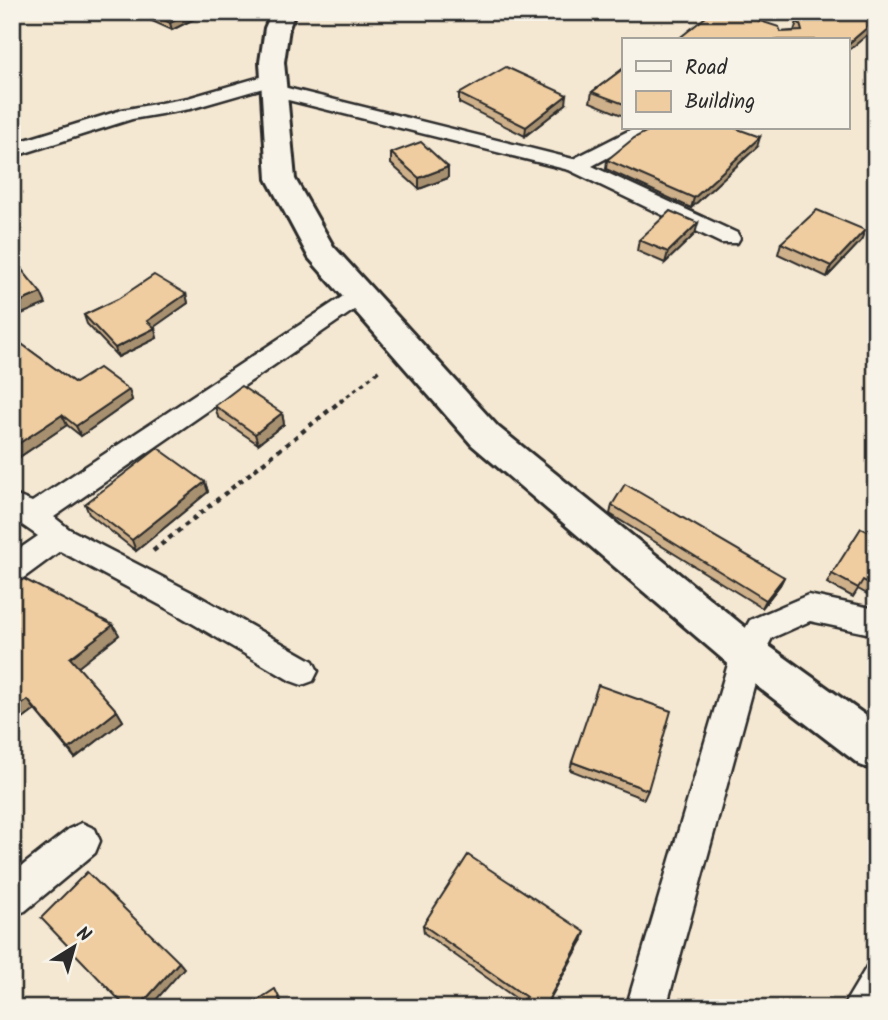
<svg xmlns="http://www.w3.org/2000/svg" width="888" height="1020" font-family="Kalam,sans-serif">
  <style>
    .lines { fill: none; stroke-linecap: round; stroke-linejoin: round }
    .lane-casing { stroke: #2b2b2b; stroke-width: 5 }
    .street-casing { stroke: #2b2b2b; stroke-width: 5 }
    .secondary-casing { stroke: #2b2b2b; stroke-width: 6 }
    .path-far1 { stroke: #2b2b2b; stroke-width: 3.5; stroke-dasharray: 4.5 4.5; stroke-linecap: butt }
    .path { stroke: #2b2b2b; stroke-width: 4.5; stroke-dasharray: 5 5; stroke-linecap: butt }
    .lane { fill: #f7f3e8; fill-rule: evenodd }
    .street { fill: #f7f3e8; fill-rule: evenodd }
    .secondary { fill: #f7f3e8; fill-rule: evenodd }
    .wall { fill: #ceb08a; stroke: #2b2b2b; stroke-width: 2 }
    .shaded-wall { fill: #a79070; stroke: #2b2b2b; stroke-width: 2 }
    .building { fill: #efcda0; stroke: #2b2b2b; stroke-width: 2 }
  </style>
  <rect width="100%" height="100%" fill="#f5e8d2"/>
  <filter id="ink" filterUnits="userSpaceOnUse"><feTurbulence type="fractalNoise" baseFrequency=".0143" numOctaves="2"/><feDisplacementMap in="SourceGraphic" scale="14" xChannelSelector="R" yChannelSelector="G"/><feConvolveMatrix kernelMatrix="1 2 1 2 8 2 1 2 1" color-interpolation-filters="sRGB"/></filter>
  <g filter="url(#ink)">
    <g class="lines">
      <defs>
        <polygon id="lane" points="876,961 876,988 863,1008 842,1008 869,963"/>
        <g id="street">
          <polygon points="849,12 876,12 876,23 851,16"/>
          <polygon points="271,74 280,80 277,84 190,109 132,119 12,157 12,144 122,110 188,98"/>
          <polygon points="275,85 573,159 634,128 658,128 655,132 592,166 737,233 740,238 737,243 721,243 569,170 268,95 266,91 268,87"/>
          <polygon points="359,288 367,291 371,296 367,301 54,517 69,529 195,594 313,661 318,671 313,681 302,685 291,681 173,612 60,551 22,579 12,582 12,554 38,536 12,518 12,494 32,502 351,291"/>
          <polygon points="808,595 876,609 876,635 810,621 772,638 762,657 666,1008 626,1008 731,654 750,620"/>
          <polygon points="82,823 95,829 100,841 95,853 25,911 12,916 12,874 69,829"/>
        </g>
        <polygon id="secondary" points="272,12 295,12 289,28 284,62 295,179 333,246 498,427 762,641 876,723 876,771 860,765 732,667 472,445 309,258 267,179 260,62 265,28"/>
      </defs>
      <use href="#lane" class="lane-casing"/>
      <use href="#street" class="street-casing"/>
      <use href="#secondary" class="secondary-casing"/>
      <polyline class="path-far1" points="340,402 381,369"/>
      <polyline class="path" points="153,551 342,400"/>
      <use href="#lane" class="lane"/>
      <use href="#street" class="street"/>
      <use href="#secondary" class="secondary"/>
    </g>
    <g class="wall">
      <polygon points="132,12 208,12 172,30"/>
      <polygon points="876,20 872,31 781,32 794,31 797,22"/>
      <polygon points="624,68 624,116 590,102 592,92"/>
      <polygon points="459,94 566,104 525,136 459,103"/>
      <polygon points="757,147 691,208 606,169 607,160"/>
      <polygon points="391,153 448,167 448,178 419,189 391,164"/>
      <polygon points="695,234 665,263 637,251 639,240"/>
      <polygon points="861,241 827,277 778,254 781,243"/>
      <polygon points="186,294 188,303 153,327 157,338 118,357 87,324 84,315 118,299"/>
      <polygon points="12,337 75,383 129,390 132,400 81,436 67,425 12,462 12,409 15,407 12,406"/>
      <polygon points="215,406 282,413 284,424 258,444 218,417"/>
      <polygon points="205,482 208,492 136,551 89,514 85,504"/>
      <polygon points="612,505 784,577 780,585 762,608 610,514"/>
      <polygon points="876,535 876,599 858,589 853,597 827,583 832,574"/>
      <polygon points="12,586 113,625 119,635 78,667 117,711 123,721 75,758 35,710 12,727"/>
      <polygon points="572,762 648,790 644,799 570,770"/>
      <polygon points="423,925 582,941 521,1002 424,933"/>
    </g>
    <g class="shaded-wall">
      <polygon points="191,12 208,12 172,30 170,23"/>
      <polygon points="876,20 872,31 848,51 848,44"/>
      <polygon points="567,95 566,104 525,136 526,127"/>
      <polygon points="760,137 757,147 691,208 694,198"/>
      <polygon points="448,167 448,178 419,189 419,178"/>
      <polygon points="698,223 695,234 665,263 668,252"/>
      <polygon points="865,230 861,241 827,277 831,266"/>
      <polygon points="41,293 46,304 12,318 12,305"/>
      <polygon points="186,294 188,303 150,330 147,321"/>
      <polygon points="155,328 157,338 118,357 115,348"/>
      <polygon points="129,390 132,400 81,436 76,426"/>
      <polygon points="282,413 284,424 258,444 255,434"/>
      <polygon points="62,415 67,425 12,462 12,448"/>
      <polygon points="205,482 208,492 136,551 132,540"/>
      <polygon points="784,577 780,585 762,608 766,600"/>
      <polygon points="113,625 119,635 76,669 70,658"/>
      <polygon points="28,700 35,710 12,727 12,711"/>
      <polygon points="117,711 123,721 75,758 69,749"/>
      <polygon points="585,932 582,941 545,1008 544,1008"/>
      <polygon points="179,962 184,968 149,1008 138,1008"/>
    </g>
    <g class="building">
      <polygon points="147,12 191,12 170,23"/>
      <polygon points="712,12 732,12 779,27 781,32 802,31 800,24 797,22 807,12 849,12 876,20 848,44 848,40 677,40"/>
      <polygon points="506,67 567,95 526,127 459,94"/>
      <polygon points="624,68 624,104 592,92"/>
      <polygon points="653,128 735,128 760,137 694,198 607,160 634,138"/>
      <polygon points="421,142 448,167 419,178 391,153"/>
      <polygon points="817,210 865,230 831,266 781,243"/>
      <polygon points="670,211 698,223 668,252 639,240"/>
      <polygon points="22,270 41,293 12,305 12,274"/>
      <polygon points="154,275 186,294 147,321 155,328 115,348 84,315 118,299"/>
      <polygon points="12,337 75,383 99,368 129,390 76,426 62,415 12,448 12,409 19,404 12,399"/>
      <polygon points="241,386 282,413 255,434 215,406"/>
      <polygon points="158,448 205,482 132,540 85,504"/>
      <polygon points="625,484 784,577 766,600 612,505"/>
      <polygon points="861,528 876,535 876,587 863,580 858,588 832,574"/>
      <polygon points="24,579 113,625 70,658 117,711 69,749 28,700 12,711 12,586 13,586"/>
      <polygon points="598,685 671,711 648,790 572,762"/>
      <polygon points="468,855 585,932 544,1008 516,1008 526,997 423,925"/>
      <polygon points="87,872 179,962 138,1008 127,1008 41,918"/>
      <polygon points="275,989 284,1008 246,1008"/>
    </g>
  </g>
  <rect width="888" height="1020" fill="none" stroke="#f7f3e8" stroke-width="42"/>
  <rect x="21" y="21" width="846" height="978" fill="none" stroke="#2b2b2b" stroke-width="2.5" filter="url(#ink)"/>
  <rect x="622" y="38" width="228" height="91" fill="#f7f3e8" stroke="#a5a39c" stroke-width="2"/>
  <rect x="636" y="61" width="35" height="10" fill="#f7f3e8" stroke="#a5a39c" stroke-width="2"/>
  <text x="685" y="74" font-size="21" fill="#2b2b2b">Road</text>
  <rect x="636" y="91" width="35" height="21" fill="#efcda0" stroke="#a5a39c" stroke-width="2"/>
  <text x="685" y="108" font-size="21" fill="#2b2b2b">Building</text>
  <g transform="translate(74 947) rotate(37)" stroke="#f7f3e8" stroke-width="5" paint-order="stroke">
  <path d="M0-5L12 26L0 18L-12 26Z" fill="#2b2b2b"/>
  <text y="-10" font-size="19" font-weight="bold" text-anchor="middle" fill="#2b2b2b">N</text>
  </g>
</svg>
